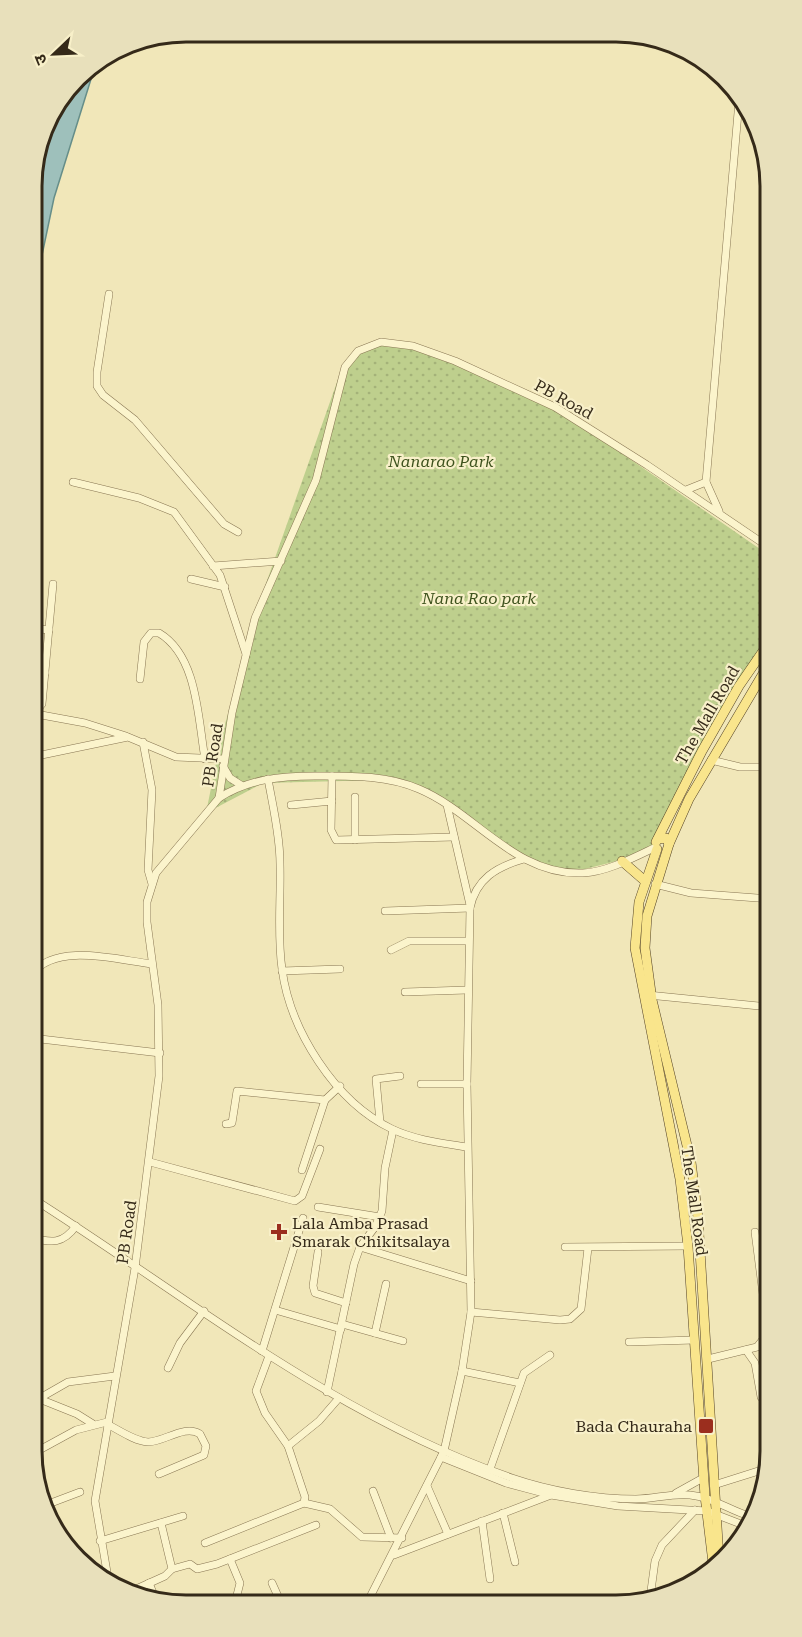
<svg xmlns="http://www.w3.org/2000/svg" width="802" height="1637" font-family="'Roboto Serif','Noto Sans Devanagari',serif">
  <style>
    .green { fill: url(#green-dots) }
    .water { fill: #9ec0bb; stroke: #668e89; stroke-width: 1.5 }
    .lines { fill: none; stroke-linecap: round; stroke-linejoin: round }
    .minor-casing { stroke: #887653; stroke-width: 8 }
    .major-casing { stroke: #544328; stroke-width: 10 }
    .minor { stroke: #fbf4cc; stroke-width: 7 }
    .major { stroke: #f9e58c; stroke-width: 9 }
    .poi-dot { fill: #9b2e1e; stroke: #f8f0c9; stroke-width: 2 }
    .labels { text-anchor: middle; stroke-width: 4.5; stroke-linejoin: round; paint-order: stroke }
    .street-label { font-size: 16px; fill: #352a19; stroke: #f8f0c9 }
    .park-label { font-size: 16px; font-style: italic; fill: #3f531e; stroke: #f8f0c9 }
    .poi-label { font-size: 16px; fill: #352a19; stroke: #f8f0c9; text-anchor: start }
    .rim { fill: none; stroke: #352a19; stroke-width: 3 }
  </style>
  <defs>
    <pattern id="green-dots" width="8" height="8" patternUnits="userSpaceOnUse" patternTransform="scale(1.5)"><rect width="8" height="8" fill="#becf8d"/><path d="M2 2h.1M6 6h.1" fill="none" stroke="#a4b279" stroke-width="1.8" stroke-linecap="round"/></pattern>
  </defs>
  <rect width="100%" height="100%" fill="#f1e7b9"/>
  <polygon class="green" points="377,340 448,356 552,405 770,556 770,638 655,844 621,860 577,871 537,865 426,792 383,780 263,783 206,813 221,738 263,592 343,365"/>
  <polygon class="water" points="96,63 54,198 33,298 33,166 48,117 84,70"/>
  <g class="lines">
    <defs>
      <g id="minor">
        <polyline points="109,294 97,372 97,386 103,395 135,420 224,524 238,532"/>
        <polyline points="73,482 139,498 174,512 220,575 246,654"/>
        <polyline points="686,490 706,482"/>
        <polyline points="719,511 706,482 739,101"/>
        <polyline points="213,566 281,561"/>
        <polyline points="191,579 225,587"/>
        <polyline points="32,628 49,630"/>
        <polyline points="32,673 45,673"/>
        <path d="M140,679L144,642L151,633H159C198,656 198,720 205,759"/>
        <polyline points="32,696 42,697"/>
        <polyline points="36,714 85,723 126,736"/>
        <polyline points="32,716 42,704 53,584"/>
        <polyline points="143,742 152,790 148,870 152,884"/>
        <polyline points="32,757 128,737 176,757 224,759"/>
        <polyline points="711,760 740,767 770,767"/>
        <polyline points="223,766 230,778 241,785"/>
        <polyline points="332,776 331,830 336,840 454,837"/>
        <path d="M268,779C273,807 280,836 280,864C281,899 277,935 282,969C290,1030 335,1102 392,1129C415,1140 442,1143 467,1147"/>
        <polyline points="355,797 355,840"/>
        <path d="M219,798C249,779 280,776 315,776C351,776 386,775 419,789C476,813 515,876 583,873C607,872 635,857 656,847"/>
        <polyline points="291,805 332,801"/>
        <polyline points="447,805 470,905"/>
        <polyline points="655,884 691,893 770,899"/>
        <polyline points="385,911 470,908"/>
        <polyline points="391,950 409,941 468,941"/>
        <polyline points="282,971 340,969"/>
        <path d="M32,974C56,942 117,960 152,964"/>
        <polyline points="405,992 467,990"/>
        <polyline points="648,995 770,1007"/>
        <polyline points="32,1038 160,1053"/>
        <polyline points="421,1084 467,1084"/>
        <polyline points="380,1122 376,1079 400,1076"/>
        <polyline points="226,1124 232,1123 237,1091 325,1100 340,1086"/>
        <polyline points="150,1162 295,1201 302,1196 320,1149"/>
        <polyline points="302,1170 325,1100"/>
        <path d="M32,1198C188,1297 335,1417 512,1478C550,1491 596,1499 636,1499C654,1499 672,1493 690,1495C712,1497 729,1510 749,1516"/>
        <polyline points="318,1207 380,1217"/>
        <path d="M32,1238C52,1243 63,1244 76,1226"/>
        <polyline points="360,1247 375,1227 382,1211 385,1168 393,1130"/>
        <polyline points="565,1247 688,1246"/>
        <polyline points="318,1252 313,1286 315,1293 346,1303"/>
        <polyline points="275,1310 341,1329"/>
        <polyline points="471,1312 560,1320 570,1319 581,1309 588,1248"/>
        <polyline points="342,1324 403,1341"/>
        <polyline points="375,1333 386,1284"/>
        <polyline points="629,1342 694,1340"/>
        <polyline points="746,1350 755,1363 761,1397"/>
        <polyline points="262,1351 303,1218"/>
        <polyline points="269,1356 256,1391 265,1413 288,1446"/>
        <polyline points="708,1359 757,1347 768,1333 755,1232"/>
        <polyline points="168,1368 180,1343 204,1311"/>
        <polyline points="462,1371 520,1383"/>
        <polyline points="327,1392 354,1264 360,1247 471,1281"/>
        <polyline points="32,1396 77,1414 93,1424"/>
        <polyline points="40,1398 68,1382 115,1376"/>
        <path d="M107,1424C119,1430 134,1441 148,1442C164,1442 185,1424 200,1434L206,1446L204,1455L159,1474"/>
        <polyline points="32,1454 76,1430 107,1422"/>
        <polyline points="441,1457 506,1483 551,1495 618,1506 707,1511 746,1526"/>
        <polyline points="490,1469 524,1373 550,1355"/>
        <polyline points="714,1485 768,1468"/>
        <polyline points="427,1486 448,1534"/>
        <polyline points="373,1491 391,1538"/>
        <polyline points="676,1493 703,1478"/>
        <polyline points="304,1503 305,1497 288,1446 319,1421 339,1398"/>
        <polyline points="43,1506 80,1492"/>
        <polyline points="503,1513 515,1562"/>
        <polyline points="482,1521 490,1579"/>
        <polyline points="100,1541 183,1516"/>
        <polyline points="205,1543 304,1503 330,1509 362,1537 402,1538"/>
        <polyline points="394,1555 551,1495"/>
        <polyline points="230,1559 240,1583 235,1603"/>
        <polyline points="172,1569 190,1564 197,1569 217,1564 316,1525"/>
        <polyline points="108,1578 95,1501 135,1268 159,1076 158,1005 147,922 147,902 156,873 219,798 232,713 255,618 316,480 345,367 358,351 381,342 413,346 455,361 555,407 647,465 770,548"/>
        <polyline points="149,1583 156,1600"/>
        <polyline points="272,1583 281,1603"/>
        <polyline points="134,1590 165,1576 172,1569 161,1523"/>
        <polyline points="650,1598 655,1561 662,1545 695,1510"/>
        <path d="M368,1601L444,1451L462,1371L471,1312L467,1084L470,908C476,879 496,867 524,859"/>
      </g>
      <g id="major">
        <polyline points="658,839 666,838 669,844 647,916 645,948 652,1000 691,1162 698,1218 719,1559"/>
        <polyline points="656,842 702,751 739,686 770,641"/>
        <polyline points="669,844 689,799 770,662"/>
        <polyline points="657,849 639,902 635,948 680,1179 688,1246 705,1496 713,1563"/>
        <polyline points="622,861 645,881"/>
      </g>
    </defs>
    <use href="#minor" class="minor-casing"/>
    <use href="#major" class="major-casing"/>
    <use href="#minor" class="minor"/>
    <use href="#major" class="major"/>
  </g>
  <g class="poi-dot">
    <path d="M276 1223h6v6h6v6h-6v6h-6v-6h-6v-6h6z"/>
    <rect x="698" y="1418" width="16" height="16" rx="3"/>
  </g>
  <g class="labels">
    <g class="street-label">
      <text transform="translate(564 399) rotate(29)" y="6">PB Road</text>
      <text transform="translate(707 715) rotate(-60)" y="6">The Mall Road</text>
      <text transform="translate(212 755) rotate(-81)" y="6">PB Road</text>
      <text transform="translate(695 1201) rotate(82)" y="6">The Mall Road</text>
      <text transform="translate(126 1232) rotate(-82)" y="6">PB Road</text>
    </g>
    <g class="park-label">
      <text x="441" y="467">Nanarao Park</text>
      <text x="479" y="604">Nana Rao park</text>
    </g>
    <g class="poi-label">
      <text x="292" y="1229">Lala Amba Prasad<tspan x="292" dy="18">Smarak Chikitsalaya</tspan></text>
      <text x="692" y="1432" text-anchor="end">Bada Chauraha</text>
    </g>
  </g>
  <path d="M0 0H802V1637H0ZM186 42H616A144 144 0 0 1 760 186V1451A144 144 0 0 1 616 1595H186A144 144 0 0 1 42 1451V186A144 144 0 0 1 186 42Z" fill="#e8e0bb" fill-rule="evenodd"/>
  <path class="rim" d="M186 42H616A144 144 0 0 1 760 186V1451A144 144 0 0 1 616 1595H186A144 144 0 0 1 42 1451V186A144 144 0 0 1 186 42Z"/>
  <g transform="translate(54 54) rotate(247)" stroke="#f8f0c9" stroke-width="4.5" paint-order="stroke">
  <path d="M0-4.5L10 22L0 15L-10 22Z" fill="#352a19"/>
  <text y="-9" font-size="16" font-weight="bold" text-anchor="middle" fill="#352a19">उ</text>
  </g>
</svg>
